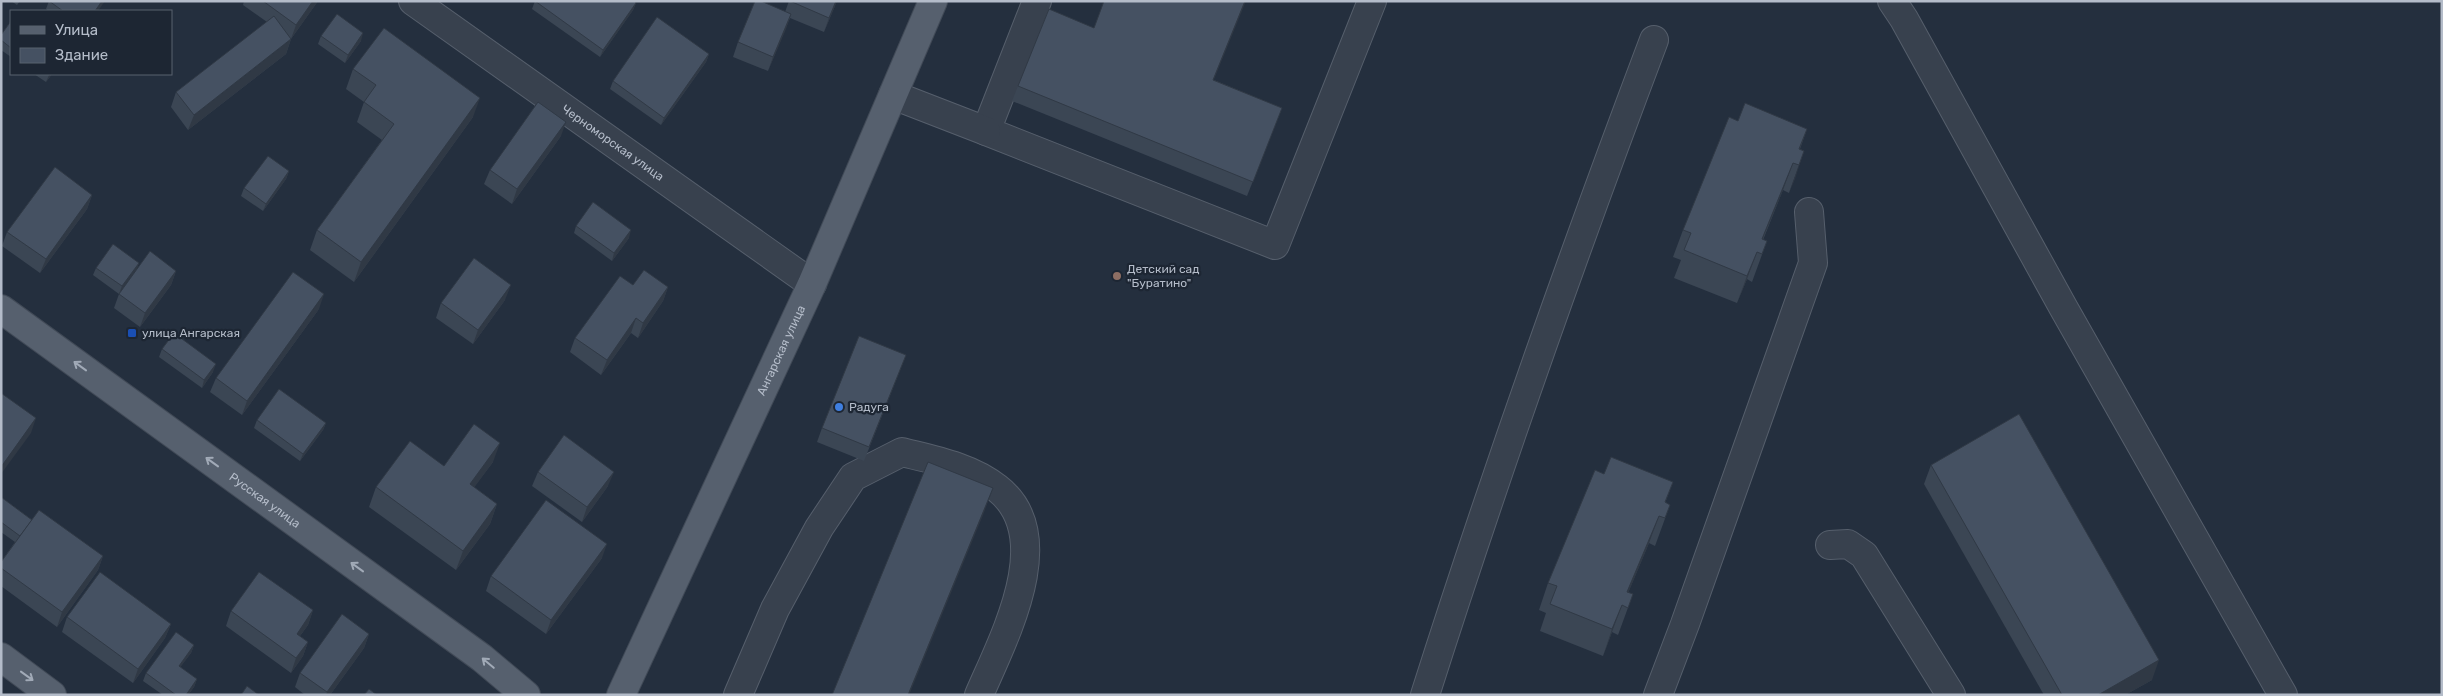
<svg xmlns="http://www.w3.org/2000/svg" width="2443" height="696" font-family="Rubik,sans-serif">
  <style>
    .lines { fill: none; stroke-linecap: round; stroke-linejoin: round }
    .minor-casing { stroke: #565f6c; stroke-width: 30 }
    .major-casing { stroke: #414a57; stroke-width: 30 }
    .minor { stroke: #38414e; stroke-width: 28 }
    .major { stroke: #56606e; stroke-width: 28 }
    .wall { fill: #3b4654 }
    .shaded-wall { fill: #303945 }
    .building { fill: #455162; stroke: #303945 }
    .oneway { stroke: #a1aab7 }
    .education-dot { fill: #8d6e63; stroke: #1d2633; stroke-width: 2 }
    .transit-dot { fill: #1a4fb4; stroke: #1d2633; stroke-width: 2 }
    .shop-dot { fill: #3f7fe0; stroke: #1d2633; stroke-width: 2 }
    .labels { text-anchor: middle; stroke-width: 4.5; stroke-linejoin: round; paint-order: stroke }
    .street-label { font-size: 12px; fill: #b4bcc9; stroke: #1d2633 }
    .poi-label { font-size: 12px; fill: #b4bcc9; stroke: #1d2633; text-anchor: start }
  </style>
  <rect width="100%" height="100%" fill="#242f3e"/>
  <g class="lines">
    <defs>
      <g id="minor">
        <path id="s1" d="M413,1L812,284"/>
        <polyline points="1037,1 986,131 1275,245 1372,1"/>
        <polyline points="1892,1 1904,19 2063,307 2283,695"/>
        <polyline points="893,95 986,131"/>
        <polyline points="1830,545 1848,544 1864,555 1951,695"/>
        <path d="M738,695L775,609L819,528L853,477L902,452C934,460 971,467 997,488C1059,536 1003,639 979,695"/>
        <path d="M1425,695C1495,475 1572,257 1654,40"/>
        <polyline points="1658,695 1685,624 1813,263 1809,212"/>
      </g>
      <g id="major">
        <path id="s2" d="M1,309L482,658L526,695"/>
        <polyline points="1,657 52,695"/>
        <path id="s3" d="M621,695L812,284L933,1"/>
      </g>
    </defs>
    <use href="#minor" class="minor-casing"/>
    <use href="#major" class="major-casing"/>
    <use href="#minor" class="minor"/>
    <use href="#major" class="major"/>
  </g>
  <g class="wall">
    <polygon points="11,1 20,1 17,5"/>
    <polygon points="49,1 98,11 49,11 46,9"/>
    <polygon points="244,1 318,1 291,39 286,54 188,130 171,107 176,92 267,22 243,5"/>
    <polygon points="535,1 636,3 633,10 600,57 532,9"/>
    <polygon points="789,1 837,1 824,32 790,18 768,71 733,57 738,42 785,12"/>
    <polygon points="11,21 11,57 1,50 1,35"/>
    <polygon points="321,36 361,41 345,63 318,44"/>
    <polygon points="709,54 706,62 661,125 610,89 613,81"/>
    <polygon points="353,69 473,117 354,282 310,250 317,230 382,140 357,122 364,102 346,89"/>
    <polygon points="34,74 52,74 46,82"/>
    <polygon points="1214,80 1282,108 1247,196 1012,101 1018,86"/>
    <polygon points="1738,121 1807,129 1800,149 1804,151 1789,193 1783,190 1763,240 1767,241 1752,282 1747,279 1737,303 1674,278 1681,260 1673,257 1683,230"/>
    <polygon points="561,136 512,204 484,184 490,170"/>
    <polygon points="289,171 286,179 263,211 241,196 244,188"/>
    <polygon points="92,195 87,209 40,273 2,246 7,232"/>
    <polygon points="576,226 629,238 612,261 574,233"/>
    <polygon points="139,263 136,270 176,271 171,285 140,327 114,308 119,294 93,275 96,268"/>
    <polygon points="633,285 668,287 663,301 638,338 631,333 601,375 570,352 575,338"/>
    <polygon points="505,300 473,344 436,318 441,303"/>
    <polygon points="319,309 242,415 210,392 216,378"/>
    <polygon points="162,349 213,372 202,388 159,357"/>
    <polygon points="906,355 864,461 817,442 822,428"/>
    <polygon points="257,420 326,423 323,430 300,461 254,428"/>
    <polygon points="493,462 474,487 497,504 490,524 456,570 369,507 376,487 444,466"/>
    <polygon points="1931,465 2152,680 2125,695 2044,695 1924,484"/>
    <polygon points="538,472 608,486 582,522 532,486"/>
    <polygon points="1604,474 1673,482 1665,503 1670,505 1655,546 1649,543 1628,593 1633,594 1618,635 1612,632 1603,656 1540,631 1546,613 1539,610 1548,583"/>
    <polygon points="1,497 32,520 103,556 98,570 57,627 1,586 1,562 15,542 1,532"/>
    <polygon points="602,558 546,634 486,591 491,576"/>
    <polygon points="313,610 308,625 300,636 308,642 303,656 291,673 226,626 231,611"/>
    <polygon points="67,617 171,624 165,638 133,683 62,632"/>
    <polygon points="369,634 364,648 330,695 305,695 295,687 300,673"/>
    <polygon points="194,645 191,653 180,667 197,679 194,687 188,695 163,695 143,681 146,673"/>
  </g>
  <g class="shaded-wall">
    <polygon points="102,1 105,1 98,11 95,11"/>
    <polygon points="313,1 318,1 291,39 296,25"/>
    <polygon points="836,1 837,1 824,32 829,18"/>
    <polygon points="1245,1 1246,1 1208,94 1213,80"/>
    <polygon points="636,3 633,10 600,57 603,50"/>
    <polygon points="791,14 786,29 768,71 773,57"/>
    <polygon points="363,33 361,41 345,63 348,55"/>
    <polygon points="291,39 286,54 188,130 194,115"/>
    <polygon points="709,54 706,62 661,125 664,118"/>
    <polygon points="49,74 52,74 46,82 49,75"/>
    <polygon points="480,98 473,117 354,282 361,262"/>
    <polygon points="566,122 561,136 512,204 517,189"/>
    <polygon points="1804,151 1795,179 1789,193"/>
    <polygon points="1793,163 1783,190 1757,252 1762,239"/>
    <polygon points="289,171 286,179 263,211 266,204"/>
    <polygon points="92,195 87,209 40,273 46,259"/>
    <polygon points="631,230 629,238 612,261 614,253"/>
    <polygon points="1757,252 1747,279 1737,303 1747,276"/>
    <polygon points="139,263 136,271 119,294 122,286"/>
    <polygon points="176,271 171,285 140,327 145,313"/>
    <polygon points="511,285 505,300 473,344 478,330"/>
    <polygon points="668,287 663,301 638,338 643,323"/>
    <polygon points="324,294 319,309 242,415 247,401"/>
    <polygon points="636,318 631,333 601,375 607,360"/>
    <polygon points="216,364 213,372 202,388 204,380"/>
    <polygon points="36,418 31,433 1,474 1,467"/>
    <polygon points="326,423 323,430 300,461 303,454"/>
    <polygon points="500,443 493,462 462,504 470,484"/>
    <polygon points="614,472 608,486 582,522 587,507"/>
    <polygon points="993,488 983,515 909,695 908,695"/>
    <polygon points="497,504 490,524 456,570 463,551"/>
    <polygon points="1659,516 1649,543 1623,605 1627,592"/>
    <polygon points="607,544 602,558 546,634 551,620"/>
    <polygon points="103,556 98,570 57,627 62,612"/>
    <polygon points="1622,605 1612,632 1603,656 1612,629"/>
    <polygon points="313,610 308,625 291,648 297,634"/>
    <polygon points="171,624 165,638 133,683 138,669"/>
    <polygon points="369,634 364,648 330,695 326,695 327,692"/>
    <polygon points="308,642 303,656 291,673 296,658"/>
    <polygon points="194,645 191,653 176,673 179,666"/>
    <polygon points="2159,660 2152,680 2125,695 2098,695"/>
    <polygon points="197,679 194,687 188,695 186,695"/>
  </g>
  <g class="building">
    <polygon points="49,1 102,1 95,11 63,11"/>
    <polygon points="263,1 313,1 296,25"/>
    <polygon points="535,1 634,1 636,3 603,50"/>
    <polygon points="755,1 761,1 791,14 773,57 738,42"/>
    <polygon points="790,1 836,1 829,18"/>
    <polygon points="1104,1 1245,1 1213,80 1282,108 1253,182 1018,86 1049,9 1094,28"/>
    <polygon points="337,14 363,33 348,55 321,36"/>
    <polygon points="274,16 291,39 194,115 176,92"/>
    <polygon points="657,17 709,54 664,118 613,81"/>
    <polygon points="11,21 11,48 1,40 1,35"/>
    <polygon points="384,28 480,98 361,262 317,230 394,124 364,102 376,85 353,69"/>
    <polygon points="538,102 566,122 517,189 490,170"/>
    <polygon points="1745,103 1807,129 1799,149 1804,151 1799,165 1793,163 1762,239 1767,241 1762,254 1757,252 1747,276 1684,250 1691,233 1683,230 1729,117 1738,121"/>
    <polygon points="268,156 289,171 266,204 244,188"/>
    <polygon points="55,167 92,195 46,259 7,232"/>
    <polygon points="593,202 631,230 614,253 576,226"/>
    <polygon points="113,244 139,263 122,286 96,268"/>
    <polygon points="150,251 176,271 145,313 119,294"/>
    <polygon points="474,258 511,285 478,330 441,303"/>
    <polygon points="644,270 668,287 643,323 636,318 607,360 575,338 620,276 633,285"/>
    <polygon points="293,272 324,294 247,401 216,378"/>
    <polygon points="174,333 216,364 204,380 162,349"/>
    <polygon points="859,336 906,355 869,447 822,428"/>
    <polygon points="279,389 326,423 303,454 257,420"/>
    <polygon points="1,393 36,418 1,467"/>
    <polygon points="2019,414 2159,660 2098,695 2062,695 1931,465"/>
    <polygon points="474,424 500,443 470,484 497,504 463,551 376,487 410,441 444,466"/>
    <polygon points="564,435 614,472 587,507 538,472"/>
    <polygon points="1611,457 1673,482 1665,502 1670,505 1665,518 1659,516 1627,592 1633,594 1628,608 1622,605 1612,629 1550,604 1557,586 1548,583 1595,470 1604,474"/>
    <polygon points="928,462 993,488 908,695 832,695"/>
    <polygon points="1,497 32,520 20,536 1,522"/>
    <polygon points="546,500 607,544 551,620 491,576"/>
    <polygon points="39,510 103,556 62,612 1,568 1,562"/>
    <polygon points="100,572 171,624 138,669 67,617"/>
    <polygon points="259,572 313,610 297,634 308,642 296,658 231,611"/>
    <polygon points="342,614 369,634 327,692 300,673"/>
    <polygon points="176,632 194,645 179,666 197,679 186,695 176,695 146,673"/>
    <polygon points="247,686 259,695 241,695"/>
    <polygon points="369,689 377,695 364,695"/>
  </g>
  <defs><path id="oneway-shaft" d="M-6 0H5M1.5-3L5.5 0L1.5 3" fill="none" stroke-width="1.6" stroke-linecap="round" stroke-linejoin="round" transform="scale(1.25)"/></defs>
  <g class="oneway">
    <use href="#oneway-shaft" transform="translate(80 366) rotate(-144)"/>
    <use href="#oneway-shaft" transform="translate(212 462) rotate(-144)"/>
    <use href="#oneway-shaft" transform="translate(357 567) rotate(-144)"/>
    <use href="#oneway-shaft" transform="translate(488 663) rotate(-140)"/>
    <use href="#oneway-shaft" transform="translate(27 676) rotate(36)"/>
  </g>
  <circle class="education-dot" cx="1117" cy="276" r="5"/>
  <rect class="transit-dot" x="127" y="328" width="10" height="10" rx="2.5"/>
  <circle class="shop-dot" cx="839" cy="407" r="5"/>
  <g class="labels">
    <g class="street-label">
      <text dy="4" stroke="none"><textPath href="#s1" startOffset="245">Черноморская улица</textPath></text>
      <text dy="4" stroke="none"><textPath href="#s3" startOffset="380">Ангарская улица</textPath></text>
      <text dy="4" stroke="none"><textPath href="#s2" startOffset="326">Русская улица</textPath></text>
    </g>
    <g class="poi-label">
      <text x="1127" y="273">Детский сад<tspan x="1127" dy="14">"Буратино"</tspan></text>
      <text x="142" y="337">улица Ангарская</text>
      <text x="849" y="411">Радуга</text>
    </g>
  </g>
  <rect width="2443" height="696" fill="none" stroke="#b4bcc9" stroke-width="5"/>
  <rect x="10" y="10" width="162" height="65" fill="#1d2633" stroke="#59626f"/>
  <rect x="20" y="26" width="25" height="8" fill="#56606e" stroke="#59626f"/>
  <text x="55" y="35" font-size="15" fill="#b4bcc9">Улица</text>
  <rect x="20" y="48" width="25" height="15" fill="#455162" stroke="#59626f"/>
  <text x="55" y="60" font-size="15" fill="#b4bcc9">Здание</text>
</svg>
